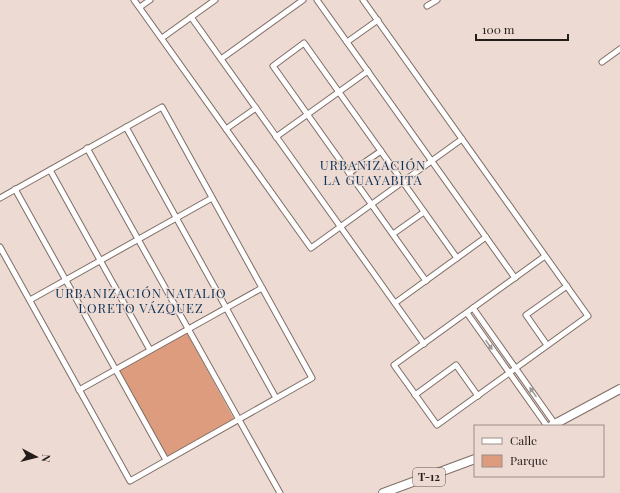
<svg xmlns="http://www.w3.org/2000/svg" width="620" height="493" font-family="'Playfair Display',serif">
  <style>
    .green { fill: #dd9c7d }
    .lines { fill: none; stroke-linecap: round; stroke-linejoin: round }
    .minor-casing { stroke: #7e6e66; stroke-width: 7 }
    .trunk-casing { stroke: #7e6e66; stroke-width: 10 }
    .minor { stroke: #fff; stroke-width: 5 }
    .trunk { stroke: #fff; stroke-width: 8 }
    .oneway { fill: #9c9998 }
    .labels { text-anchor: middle; stroke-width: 3; stroke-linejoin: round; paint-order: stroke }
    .shield { fill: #eddad2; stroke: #605651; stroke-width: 1 }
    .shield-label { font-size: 11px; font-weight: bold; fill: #231d1a }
    .neighbourhood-label { font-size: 13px; letter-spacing: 1px; fill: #0a3157; stroke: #eddad2 }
  </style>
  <rect width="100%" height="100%" fill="#eddad2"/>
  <polygon class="green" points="187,333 234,419 167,457 119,371"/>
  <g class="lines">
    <defs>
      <g id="minor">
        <polyline points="134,0 311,248 462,139"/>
        <polyline points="317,0 515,278"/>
        <polyline points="363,0 588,316 437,425 394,365 545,256"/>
        <polyline points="427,6 437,0"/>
        <polyline points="140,7 150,0"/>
        <polyline points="191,17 424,344"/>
        <polyline points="162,38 215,0"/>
        <polyline points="347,42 378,20"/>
        <polyline points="221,59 303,0"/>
        <polyline points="602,62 620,49"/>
        <polyline points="126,127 276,398"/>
        <polyline points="226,129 256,108"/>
        <polyline points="276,137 368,71"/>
        <polyline points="87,148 280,493"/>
        <polyline points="50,170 150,350"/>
        <polyline points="349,173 381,151"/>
        <polyline points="15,189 166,460"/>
        <polyline points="0,198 162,107 312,378 130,481 0,247"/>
        <polyline points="393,234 424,212"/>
        <polyline points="426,281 273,66 304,43 457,258"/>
        <polyline points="30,300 212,198"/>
        <polyline points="395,303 486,237"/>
        <polyline points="473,308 555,424"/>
        <polyline points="467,313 547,426"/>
        <polyline points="547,345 526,315 567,286"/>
        <polyline points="79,390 262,288"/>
        <polyline points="415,395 456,365 478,396"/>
      </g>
      <g id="trunk">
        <polyline points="551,426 620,389"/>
        <polyline points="383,493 475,459"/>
      </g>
    </defs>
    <use href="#minor" class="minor-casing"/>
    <use href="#trunk" class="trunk-casing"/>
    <use href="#minor" class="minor"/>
    <use href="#trunk" class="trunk"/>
  </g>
  <defs><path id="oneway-solid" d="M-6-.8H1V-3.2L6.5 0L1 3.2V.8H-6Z"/></defs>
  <g class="oneway">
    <use href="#oneway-solid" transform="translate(489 345) rotate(55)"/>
    <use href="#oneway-solid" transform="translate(533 392) rotate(-125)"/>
  </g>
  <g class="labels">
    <rect class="shield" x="413" y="468" width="32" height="18" rx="3"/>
    <g class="shield-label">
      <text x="429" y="481">T-12</text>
    </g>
    <g class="neighbourhood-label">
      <text x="373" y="170">URBANIZACIÓN<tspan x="373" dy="15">LA GUAYABITA</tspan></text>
      <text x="141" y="298">URBANIZACIÓN NATALIO<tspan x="141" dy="15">LORETO VÁZQUEZ</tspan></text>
    </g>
  </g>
  <rect x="474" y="425" width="130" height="52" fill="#eddad2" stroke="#9c8e88"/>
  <rect x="482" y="438" width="20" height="6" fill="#ffffff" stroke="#9c8e88"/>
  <text x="510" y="445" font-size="12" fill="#231d1a">Calle</text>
  <rect x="482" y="455" width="20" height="12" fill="#dd9c7d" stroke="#9c8e88"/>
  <text x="510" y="465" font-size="12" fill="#231d1a">Parque</text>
  <g transform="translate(36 457) rotate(97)" stroke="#eddad2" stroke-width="3" paint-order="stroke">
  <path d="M0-3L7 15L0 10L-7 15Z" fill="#231d1a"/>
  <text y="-6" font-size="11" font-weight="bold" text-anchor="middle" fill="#231d1a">N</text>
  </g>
  <path d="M476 34v6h92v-6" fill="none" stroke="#231d1a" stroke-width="2"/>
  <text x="482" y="34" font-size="12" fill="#231d1a" stroke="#eddad2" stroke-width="3" paint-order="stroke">100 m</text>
</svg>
